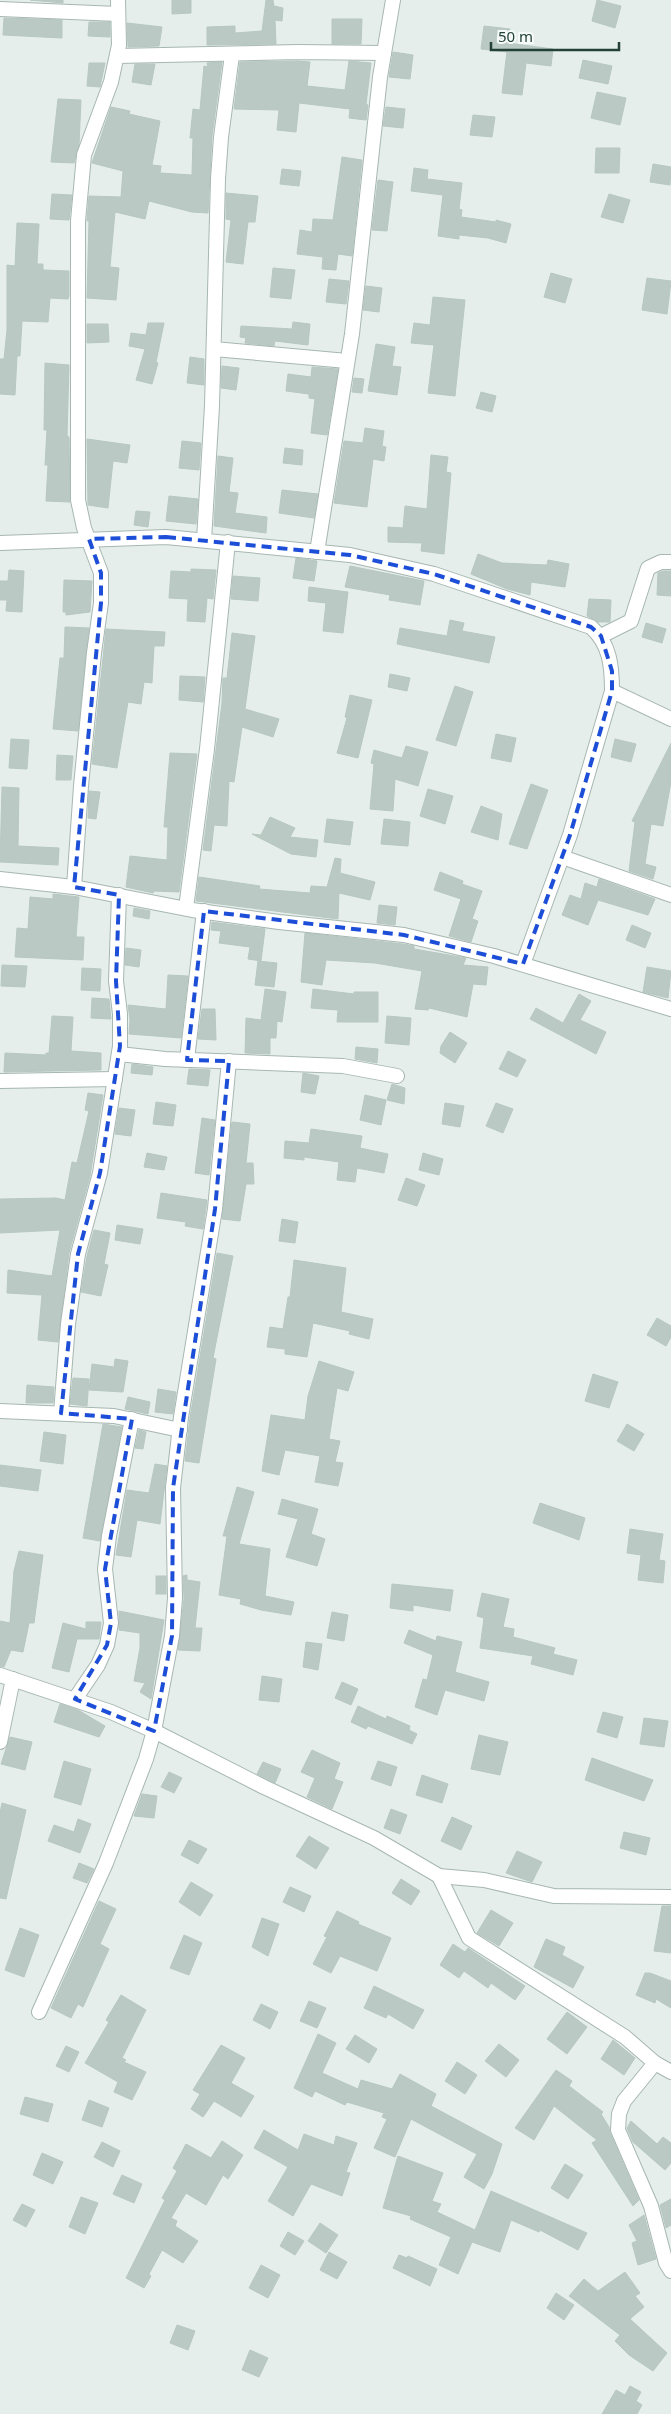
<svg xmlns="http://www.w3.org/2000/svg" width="671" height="2414" font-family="'Noto Sans',sans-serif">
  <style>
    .building { fill: #bac9c3; stroke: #b7c8c1 }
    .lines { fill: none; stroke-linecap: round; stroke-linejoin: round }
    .street-casing { stroke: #a7b7b1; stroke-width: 16 }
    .street { stroke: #fff; stroke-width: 14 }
    .marked { fill: none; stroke: #1d4ed8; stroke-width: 4; stroke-dasharray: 10 6; stroke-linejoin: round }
  </style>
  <rect width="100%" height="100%" fill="#e5eeea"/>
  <g class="building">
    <polygon points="30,0 63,0 63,3"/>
    <polygon points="172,0 191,0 191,13 172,14"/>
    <polygon points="266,0 273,0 274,6 283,8 282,21 275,20 276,44 207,45 207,27 235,26 235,33 262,31"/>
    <polygon points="597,0 621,6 615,28 592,21"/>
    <polygon points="4,18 62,20 62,38 3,35"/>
    <polygon points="332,19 362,19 361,44 332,44"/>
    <polygon points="89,22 110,22 110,37 88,36"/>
    <polygon points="127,23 162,27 159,46 128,47"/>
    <polygon points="484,26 510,29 507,52 481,49"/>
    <polygon points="508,43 553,49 551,66 526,63 522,95 502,93"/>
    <polygon points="393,52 413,55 410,79 389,77"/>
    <polygon points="583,60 612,66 608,84 579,78"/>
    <polygon points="298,61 310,62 307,86 345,90 349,61 371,63 366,104 368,105 366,120 349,118 350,109 299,103 296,132 277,130 279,110 234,109 240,62"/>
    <polygon points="222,62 212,136 208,213 192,212 149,201 145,219 115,212 110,267 119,268 116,300 87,298 89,221 87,221 89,196 121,197 123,171 92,163 111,107 130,111 129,114 160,121 152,165 161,166 160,173 192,175 193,138 190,138 193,109 200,110 204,66 208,67 207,63"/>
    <polygon points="89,63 105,63 100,87 87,86"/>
    <polygon points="135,64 155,64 151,85 132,82"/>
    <polygon points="597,92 626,98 620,125 591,118"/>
    <polygon points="58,99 81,100 79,145 74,163 51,162"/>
    <polygon points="386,107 405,109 403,128 383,126"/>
    <polygon points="473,115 495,117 492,137 470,135"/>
    <polygon points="596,148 620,148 619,173 595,173"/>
    <polygon points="342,157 362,160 352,256 338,254 336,270 322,269 323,257 297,254 300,230 312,232 313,219 333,220"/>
    <polygon points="653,164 671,167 670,185 650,182"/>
    <polygon points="414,168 428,170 427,179 462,183 459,209 462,210 461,217 496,222 496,220 511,224 506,243 488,238 459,235 459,239 438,236 443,195 411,191"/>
    <polygon points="282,169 301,171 299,186 280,184"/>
    <polygon points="378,180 393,182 387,231 372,230"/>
    <polygon points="226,193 258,196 255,222 248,222 243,264 226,262 231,220 226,219"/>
    <polygon points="52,194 72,195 69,220 50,219"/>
    <polygon points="609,194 630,200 623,223 601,217"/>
    <polygon points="17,223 39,224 37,264 43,264 43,270 69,271 69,296 68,299 50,298 48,322 22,321 20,356 17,356 15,395 0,394 0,359 4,359 7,330 7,265 15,266"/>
    <polygon points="273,268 295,270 291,299 270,297"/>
    <polygon points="551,273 572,279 565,303 544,297"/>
    <polygon points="647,278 671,281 667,314 642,310"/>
    <polygon points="329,279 349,281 346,304 326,302"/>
    <polygon points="366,286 382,288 379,312 363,310"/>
    <polygon points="433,297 465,300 455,396 428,393 434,345 411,343 414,323 430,325"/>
    <polygon points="293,322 310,324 308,345 275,341 274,346 245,343 246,338 240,337 241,326 292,329"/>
    <polygon points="148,323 164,323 156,362 158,363 152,384 136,380 145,349 129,346 131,333 146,335"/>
    <polygon points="87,324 108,324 109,342 87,343"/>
    <polygon points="376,344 395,347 392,366 401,367 397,395 368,391"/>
    <polygon points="190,357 204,359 204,385 187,383"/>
    <polygon points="45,363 69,365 67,436 69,437 70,502 46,501 48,465 45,465 47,430 44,430"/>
    <polygon points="222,366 239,368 236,390 221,388"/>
    <polygon points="312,367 338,369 327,435 311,433 315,399 309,398 309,394 286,391 288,374 311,377"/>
    <polygon points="354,378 364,379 362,393 352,392"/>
    <polygon points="481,392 496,396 492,412 476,408"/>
    <polygon points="365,428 384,431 382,446 386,447 384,461 373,459 367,507 334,503 344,441 363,443"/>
    <polygon points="87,439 130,445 127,463 113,461 108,508 88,505"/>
    <polygon points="182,441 201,443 199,470 179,468"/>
    <polygon points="285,448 303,450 302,465 283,463"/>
    <polygon points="431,455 448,457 446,472 451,473 444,554 421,551 422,543 388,542 388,527 403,528 405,506 427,509"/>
    <polygon points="218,456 233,458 229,492 238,493 235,513 267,517 266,533 214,526"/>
    <polygon points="282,490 318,494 314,518 279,513"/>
    <polygon points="169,496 198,499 196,524 166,521"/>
    <polygon points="136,511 150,512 148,527 134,525"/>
    <polygon points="478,554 502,563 547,565 548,560 569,564 565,587 531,582 530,595 507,589 471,574"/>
    <polygon points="296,558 317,561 314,581 293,578"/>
    <polygon points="350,566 424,581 420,605 389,600 390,595 345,587"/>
    <polygon points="191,569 216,570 213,599 207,598 205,622 187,621 188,599 169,598 171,571 191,572"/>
    <polygon points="9,570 24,571 22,612 6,611 7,600 0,600 0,581 8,581"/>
    <polygon points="663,571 671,571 671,596 657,595 658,573"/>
    <polygon points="233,576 260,578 258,601 231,599"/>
    <polygon points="64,580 92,581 90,612 66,615 66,612 63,612"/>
    <polygon points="309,587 348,592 343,633 323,631 326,603 308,601"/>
    <polygon points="589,599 611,600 610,622 598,622 587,616"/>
    <polygon points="450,620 464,623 462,631 495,637 489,663 397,644 400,628 447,636"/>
    <polygon points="646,623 666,629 662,643 642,637"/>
    <polygon points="65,627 89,628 78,731 53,729 60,658 64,658"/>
    <polygon points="106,629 165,632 164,646 154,646 152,683 144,682 141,704 128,702 117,768 92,764"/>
    <polygon points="232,633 255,636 245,709 279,719 273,737 242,727 234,782 229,781 227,826 214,825 211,851 203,850 222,703 223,678 227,678"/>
    <polygon points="390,674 410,678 407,691 388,687"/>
    <polygon points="180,676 205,677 203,702 179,700"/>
    <polygon points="455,686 473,692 456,746 436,740"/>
    <polygon points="350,695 372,700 358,758 337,753 347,718 345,717"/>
    <polygon points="496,734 516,738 511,762 491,758"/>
    <polygon points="11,739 29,740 27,769 9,768"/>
    <polygon points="615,739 636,744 631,762 611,757"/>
    <polygon points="671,743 671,782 663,826 651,824 645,864 656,867 653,879 629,871 635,822 632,821"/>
    <polygon points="406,746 428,752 418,786 395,779 393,811 370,809 374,764 371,763 374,750 402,758"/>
    <polygon points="170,753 197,754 179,892 154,891 153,893 126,887 130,856 167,860 168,827 164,827"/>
    <polygon points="57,755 73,756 71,780 56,780"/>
    <polygon points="531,784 548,790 527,849 509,844"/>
    <polygon points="2,787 19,788 18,846 59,848 58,865 0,862"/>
    <polygon points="428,789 453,796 445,824 420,816"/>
    <polygon points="89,791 100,792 96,819 88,818"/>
    <polygon points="481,806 502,814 498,840 471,832"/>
    <polygon points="270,817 295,828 290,837 318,840 316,857 291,854 252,834 261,835"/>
    <polygon points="327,819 353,822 350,845 324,842"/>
    <polygon points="384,819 410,822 408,846 381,844"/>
    <polygon points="335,858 341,859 340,873 375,882 370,900 339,893 338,919 196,901 199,877 260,886 259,889 310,893 311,886 327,887"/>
    <polygon points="440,872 463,881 462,884 482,891 472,919 478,921 471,942 449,936 461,899 434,890"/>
    <polygon points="599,879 655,899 648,915 598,900 588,925 562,915 570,895 581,899 585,883 597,887"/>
    <polygon points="53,894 79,897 76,937 84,937 83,960 15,957 17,928 28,929 30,897 53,899"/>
    <polygon points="379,905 397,907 395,925 377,923"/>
    <polygon points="134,908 150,911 149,919 133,916"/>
    <polygon points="212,922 265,929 261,961 248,959 250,947 219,943 221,931 211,930"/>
    <polygon points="632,925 651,933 645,948 626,940"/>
    <polygon points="305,933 403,944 414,946 414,949 466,958 463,965 488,967 486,985 473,984 467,1017 429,1008 428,1010 415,1009 422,971 375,963 326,960 322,985 301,982"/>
    <polygon points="126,948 141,950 139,967 125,965"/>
    <polygon points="258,961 277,963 274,987 255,985"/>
    <polygon points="2,965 27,966 25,987 1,986"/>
    <polygon points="647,967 671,971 668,998 643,992"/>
    <polygon points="82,968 101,969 100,991 81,990"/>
    <polygon points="168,975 188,976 181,1038 129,1034 130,1020 128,1005 166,1009"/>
    <polygon points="265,989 286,992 282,1022 277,1021 276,1038 270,1038 270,1054 245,1053 246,1018 261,1020"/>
    <polygon points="313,989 354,994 354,992 378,992 378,1022 337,1022 338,1010 311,1008"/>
    <polygon points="579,994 591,1001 580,1020 606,1032 596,1054 530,1019 536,1008 563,1023"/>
    <polygon points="92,998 109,999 111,1019 91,1018"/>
    <polygon points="202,1009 215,1009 216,1040 198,1039"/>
    <polygon points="52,1016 73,1017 71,1051 101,1053 101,1070 4,1072 5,1053 46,1055 46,1053 49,1053"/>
    <polygon points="387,1016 411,1018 409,1045 385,1043"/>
    <polygon points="450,1032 467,1043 455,1063 440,1053 441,1046"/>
    <polygon points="356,1047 378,1049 377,1063 355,1059"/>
    <polygon points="508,1051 526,1060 517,1077 499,1069"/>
    <polygon points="132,1064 153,1067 152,1075 131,1073"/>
    <polygon points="189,1069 210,1070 208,1086 187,1084"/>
    <polygon points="303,1073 319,1076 315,1094 301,1092"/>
    <polygon points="392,1084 405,1088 404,1104 387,1100"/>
    <polygon points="88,1093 103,1095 90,1176 69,1253 58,1342 38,1340 42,1295 7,1293 8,1270 52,1276 60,1230 0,1233 0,1199 56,1198 65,1200 72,1162 77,1163 89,1111 85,1110"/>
    <polygon points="365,1095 386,1100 381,1125 360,1120"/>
    <polygon points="156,1102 176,1105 173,1126 153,1124"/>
    <polygon points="445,1103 464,1106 460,1127 442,1124"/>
    <polygon points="496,1103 513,1109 503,1133 486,1126"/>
    <polygon points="119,1108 135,1110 131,1136 115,1134"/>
    <polygon points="202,1118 215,1120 209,1175 195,1173"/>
    <polygon points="232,1122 250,1124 246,1163 253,1163 254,1184 246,1184 240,1221 222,1219"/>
    <polygon points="311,1129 362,1136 360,1148 388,1154 384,1173 357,1168 355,1182 337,1180 339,1162 304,1157 304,1160 284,1158 285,1141 309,1143"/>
    <polygon points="147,1153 167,1157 164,1170 144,1167"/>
    <polygon points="423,1153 443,1159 439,1175 419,1170"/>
    <polygon points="406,1178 425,1185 417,1206 398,1200"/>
    <polygon points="161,1193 207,1200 203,1229 185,1226 186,1222 157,1218"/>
    <polygon points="282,1219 298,1222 295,1243 279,1241"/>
    <polygon points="117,1225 143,1229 140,1244 115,1240"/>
    <polygon points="94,1230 110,1233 104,1264 108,1265 101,1296 81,1292 87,1256"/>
    <polygon points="217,1253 233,1256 213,1358 216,1359 199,1463 185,1461 190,1418"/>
    <polygon points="294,1260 346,1268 341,1312 373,1319 369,1339 349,1334 350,1331 313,1323 307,1357 285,1354 285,1349 267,1347 270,1327 283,1329 288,1297 290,1297"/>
    <polygon points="657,1318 671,1326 671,1337 666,1346 647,1335"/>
    <polygon points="115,1359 128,1361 123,1392 89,1390 92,1364 114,1367"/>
    <polygon points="319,1361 354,1372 348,1391 337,1388 329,1439 340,1441 335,1462 343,1463 338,1486 315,1482 320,1456 285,1450 279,1475 262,1471 271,1415 305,1420 308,1396"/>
    <polygon points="593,1374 618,1382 609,1408 585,1401"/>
    <polygon points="73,1378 89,1379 87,1406 70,1404"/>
    <polygon points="27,1385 54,1387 53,1403 26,1403"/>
    <polygon points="158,1389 176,1392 173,1414 155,1412"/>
    <polygon points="128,1397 150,1402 148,1414 125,1409"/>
    <polygon points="103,1424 122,1427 100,1541 83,1538"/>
    <polygon points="627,1424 644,1434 634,1451 617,1441"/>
    <polygon points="139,1430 146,1432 143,1449 135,1448"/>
    <polygon points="44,1432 66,1435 63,1464 40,1461"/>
    <polygon points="155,1464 167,1466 160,1524 137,1520 131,1557 116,1555 127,1490 149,1493"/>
    <polygon points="0,1465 41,1470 38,1491 0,1486"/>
    <polygon points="237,1487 254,1492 239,1544 270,1549 265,1596 294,1602 291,1615 261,1610 240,1604 241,1599 219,1595 227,1536 223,1536"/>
    <polygon points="282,1499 318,1509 311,1534 325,1539 317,1566 286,1557 298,1519 278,1514"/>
    <polygon points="540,1503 585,1518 579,1540 533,1523"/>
    <polygon points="630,1529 663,1534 659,1560 665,1561 663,1583 638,1580 641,1555 627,1553"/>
    <polygon points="19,1551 43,1555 34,1623 29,1623 23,1652 11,1650 4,1667 0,1666 0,1621 10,1623 14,1571"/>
    <polygon points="187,1575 187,1580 200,1582 195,1628 202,1628 200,1651 178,1650 184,1599 183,1576"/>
    <rect x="156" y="1576" width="10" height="18"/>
    <polygon points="392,1584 453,1590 450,1611 413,1605 413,1611 390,1608"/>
    <polygon points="482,1593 509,1599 503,1627 514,1629 513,1637 555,1648 553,1654 577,1660 573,1675 531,1664 533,1656 480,1648 484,1618 477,1616"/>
    <polygon points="119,1611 164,1620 151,1699 140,1692 145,1683 134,1681 140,1648 140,1633 119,1630"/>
    <polygon points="332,1612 348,1615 344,1641 327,1638"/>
    <polygon points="86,1622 101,1622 99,1639 77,1639 69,1672 52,1668 63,1623 86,1629"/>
    <polygon points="409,1630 436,1641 437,1636 462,1642 455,1672 489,1682 484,1701 445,1690 437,1715 415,1707 423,1679 427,1680 433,1655 404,1643"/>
    <polygon points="306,1642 322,1644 318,1670 303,1667"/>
    <polygon points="262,1676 282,1679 279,1702 259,1700"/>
    <polygon points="342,1682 358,1689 351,1705 335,1698"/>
    <polygon points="60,1704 78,1710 105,1726 99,1737 54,1722"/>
    <polygon points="358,1706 386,1719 387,1716 410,1726 409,1730 417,1734 412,1744 368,1726 366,1729 351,1722"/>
    <polygon points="603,1712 623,1717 617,1738 597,1732"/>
    <polygon points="644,1718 668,1721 664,1747 640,1744"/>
    <polygon points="479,1735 508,1742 500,1775 471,1769"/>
    <polygon points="10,1737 32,1742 25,1770 1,1764"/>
    <polygon points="312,1750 340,1763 334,1779 343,1782 332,1809 307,1797 315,1778 301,1772"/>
    <polygon points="592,1758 653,1780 644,1801 585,1780"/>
    <polygon points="64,1761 91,1769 81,1805 54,1797"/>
    <polygon points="378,1761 397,1767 391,1786 371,1779"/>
    <polygon points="263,1762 281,1769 275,1783 257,1774"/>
    <polygon points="169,1772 182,1778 174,1793 161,1787"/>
    <polygon points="422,1775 448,1784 442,1803 416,1795"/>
    <polygon points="142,1794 157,1796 154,1818 134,1816"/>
    <polygon points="2,1803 26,1810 6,1899 0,1898 0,1813"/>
    <polygon points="391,1809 407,1815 400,1834 384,1828"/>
    <polygon points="452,1817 472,1826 461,1850 441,1841"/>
    <polygon points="78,1819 91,1824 80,1853 48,1841 54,1825 74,1832"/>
    <polygon points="624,1832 650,1838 646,1855 620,1848"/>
    <polygon points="309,1836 329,1848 316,1869 296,1856"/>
    <polygon points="189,1840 207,1849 198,1864 181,1855"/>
    <polygon points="517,1851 542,1862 532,1882 506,1873"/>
    <polygon points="79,1863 94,1869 87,1883 73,1878"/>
    <polygon points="401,1879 420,1891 411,1905 392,1893"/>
    <polygon points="191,1882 213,1895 200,1916 179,1902"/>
    <polygon points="290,1887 311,1896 304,1912 283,1902"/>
    <polygon points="99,1901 116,1909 100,1944 109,1949 83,2007 78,2004 71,2018 51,2008"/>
    <polygon points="662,1906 671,1906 671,1953 654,1951"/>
    <polygon points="491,1910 513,1923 499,1946 477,1933"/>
    <polygon points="337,1911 359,1922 358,1924 391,1938 377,1971 340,1956 331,1973 313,1964 327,1937 324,1936"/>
    <polygon points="262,1918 279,1924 268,1956 252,1947"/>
    <polygon points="20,1928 39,1935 24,1977 5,1970"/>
    <polygon points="184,1935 202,1943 189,1975 170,1968"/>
    <polygon points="546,1939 565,1947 562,1955 584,1967 573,1988 534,1967"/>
    <polygon points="453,1944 465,1952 468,1948 525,1986 515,2000 491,1983 488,1988 464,1971 459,1978 440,1965"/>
    <polygon points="645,1973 650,1973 671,1981 671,2008 656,1999 655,2003 636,1995"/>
    <polygon points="374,1986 424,2010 413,2029 388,2014 386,2018 364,2008"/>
    <polygon points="121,1995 146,2010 122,2058 126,2060 124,2062 146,2072 132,2100 114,2092 118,2082 85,2063 109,2022 106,2020"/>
    <polygon points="309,2001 326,2008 317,2028 300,2021"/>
    <polygon points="261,2004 278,2012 270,2029 253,2020"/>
    <polygon points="567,2012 587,2027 567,2054 547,2039"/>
    <polygon points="318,2034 336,2043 322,2073 358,2089 361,2080 392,2089 400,2074 436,2094 431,2106 502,2144 492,2174 484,2189 464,2177 477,2154 471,2151 411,2119 395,2157 374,2148 387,2119 382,2117 384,2113 347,2102 345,2105 315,2091 312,2097 294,2088"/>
    <polygon points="355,2035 377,2049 369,2063 346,2049"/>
    <polygon points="613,2040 635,2058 624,2075 601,2059"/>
    <polygon points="499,2044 519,2060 506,2077 485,2061"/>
    <polygon points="221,2045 245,2058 231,2083 254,2096 241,2117 214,2101 203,2117 191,2109 200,2094 193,2090"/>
    <polygon points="66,2046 79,2052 69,2072 56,2066"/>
    <polygon points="457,2062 477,2075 465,2094 445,2081"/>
    <polygon points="556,2070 572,2081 569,2086 603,2112 601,2114 609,2127 610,2133 639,2200 633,2206 592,2143 597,2140 554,2106 534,2140 515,2128"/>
    <polygon points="25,2097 53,2104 48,2122 20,2114"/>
    <polygon points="89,2100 109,2108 102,2127 82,2120"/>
    <polygon points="631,2121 657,2144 663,2137 671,2143 671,2163 665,2170 633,2142 627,2128"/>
    <polygon points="264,2130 298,2150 304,2134 334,2145 336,2136 357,2143 346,2172 350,2173 342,2196 311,2184 293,2216 268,2201 288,2167 254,2148"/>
    <polygon points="222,2141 243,2155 228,2179 223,2175 206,2205 186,2193 171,2218 177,2221 175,2226 198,2241 183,2263 162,2250 149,2274 151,2276 144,2288 126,2278 165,2200 162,2198 177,2171 173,2168 186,2144 211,2158"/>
    <polygon points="102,2142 120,2151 113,2167 94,2157"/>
    <polygon points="42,2153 63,2162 53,2184 33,2175"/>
    <polygon points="398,2156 443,2173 432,2201 441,2204 437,2212 475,2230 491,2191 587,2233 578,2250 540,2230 539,2232 511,2220 500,2252 472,2242 458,2274 439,2265 451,2237 410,2219 411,2216 383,2208"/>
    <polygon points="565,2164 583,2175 568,2199 551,2188"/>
    <polygon points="122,2175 142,2184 134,2203 113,2194"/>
    <polygon points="81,2197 98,2203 85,2234 69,2227"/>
    <polygon points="671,2199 671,2225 666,2228 660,2205"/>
    <polygon points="22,2204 35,2210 26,2227 13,2220"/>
    <polygon points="644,2215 656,2259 638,2265 632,2243 637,2241 629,2225"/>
    <polygon points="320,2223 338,2235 326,2253 308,2241"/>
    <polygon points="288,2232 304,2241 295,2255 280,2246"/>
    <polygon points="329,2252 347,2262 337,2279 320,2270"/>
    <polygon points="399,2255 407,2258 408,2256 437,2269 430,2286 393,2268"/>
    <polygon points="261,2265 280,2275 268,2298 249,2288"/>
    <polygon points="625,2272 640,2293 635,2296 644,2307 630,2319 667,2353 653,2371 629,2355 615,2341 620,2335 569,2296 584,2279 598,2291"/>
    <polygon points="556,2293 574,2305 564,2320 547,2308"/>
    <polygon points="177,2325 195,2331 188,2350 170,2343"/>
    <polygon points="250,2350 268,2358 259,2377 242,2370"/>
    <polygon points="630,2386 641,2392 636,2401 642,2405 637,2414 602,2414 616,2390 625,2395"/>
  </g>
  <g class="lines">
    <defs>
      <g id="street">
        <polyline points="0,9 118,14"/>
        <polyline points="117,56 298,52 384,53"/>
        <polyline points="214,349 347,361"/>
        <polyline points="204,540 212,406 218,179 221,137 232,55"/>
        <path d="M0,543L166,537L350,555L434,574L591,627C610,644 612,666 612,691L570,835L523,964"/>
        <polyline points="317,552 352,334 380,77 393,0"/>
        <polyline points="601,636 631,621 648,568 661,562 671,562"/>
        <polyline points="612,691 671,719"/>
        <polyline points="562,857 671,895"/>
        <polyline points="0,879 74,887 192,910 279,922 404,935 494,956 671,1009"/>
        <polyline points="74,887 81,786 94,653 101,603 101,573 84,528 78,500 78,221 84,155 111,82 119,45 118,0"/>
        <polyline points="186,908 207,749 228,542"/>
        <polyline points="119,1054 165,1059 343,1066 397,1076"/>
        <polyline points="187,1060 204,911"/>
        <polyline points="0,1081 115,1079"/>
        <polyline points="0,1411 114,1416 180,1430"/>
        <polyline points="61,1413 68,1324 78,1254 100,1173 120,1046 120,1014 116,981 119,895"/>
        <polyline points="0,1675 111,1712 154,1731 264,1787 374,1838 439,1876 484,1880 554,1896 671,1897"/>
        <polyline points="75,1699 98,1665 107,1645 111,1623 105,1569 109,1536 132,1419"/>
        <polyline points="0,1742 13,1679"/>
        <polyline points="439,1876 469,1938 625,2037 655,2063 671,2072"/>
        <polyline points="39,2012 106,1863 146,1759 154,1731 172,1636 175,1598 173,1488 181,1417 215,1209 229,1061"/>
        <polyline points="655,2063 624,2101 619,2114 618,2130 651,2206 666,2263 671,2271"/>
      </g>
    </defs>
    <use href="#street" class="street-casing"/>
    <use href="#street" class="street"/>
  </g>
  <path class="marked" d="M166,537L350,555L434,574L591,627L601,636L612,671V691L570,835L523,964L404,935L204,911L187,1060L229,1061L215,1209L173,1488L172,1636L154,1731L75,1699L107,1645L111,1623L105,1569L132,1419L61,1413L78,1254L100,1173L120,1046L116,981L119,895L74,887L101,603V573L89,539Z"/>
  <path d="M491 42v8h128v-8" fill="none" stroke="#234139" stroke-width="2.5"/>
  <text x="498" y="42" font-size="15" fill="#234139" stroke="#f6faf8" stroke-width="4" paint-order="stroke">50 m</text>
</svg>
